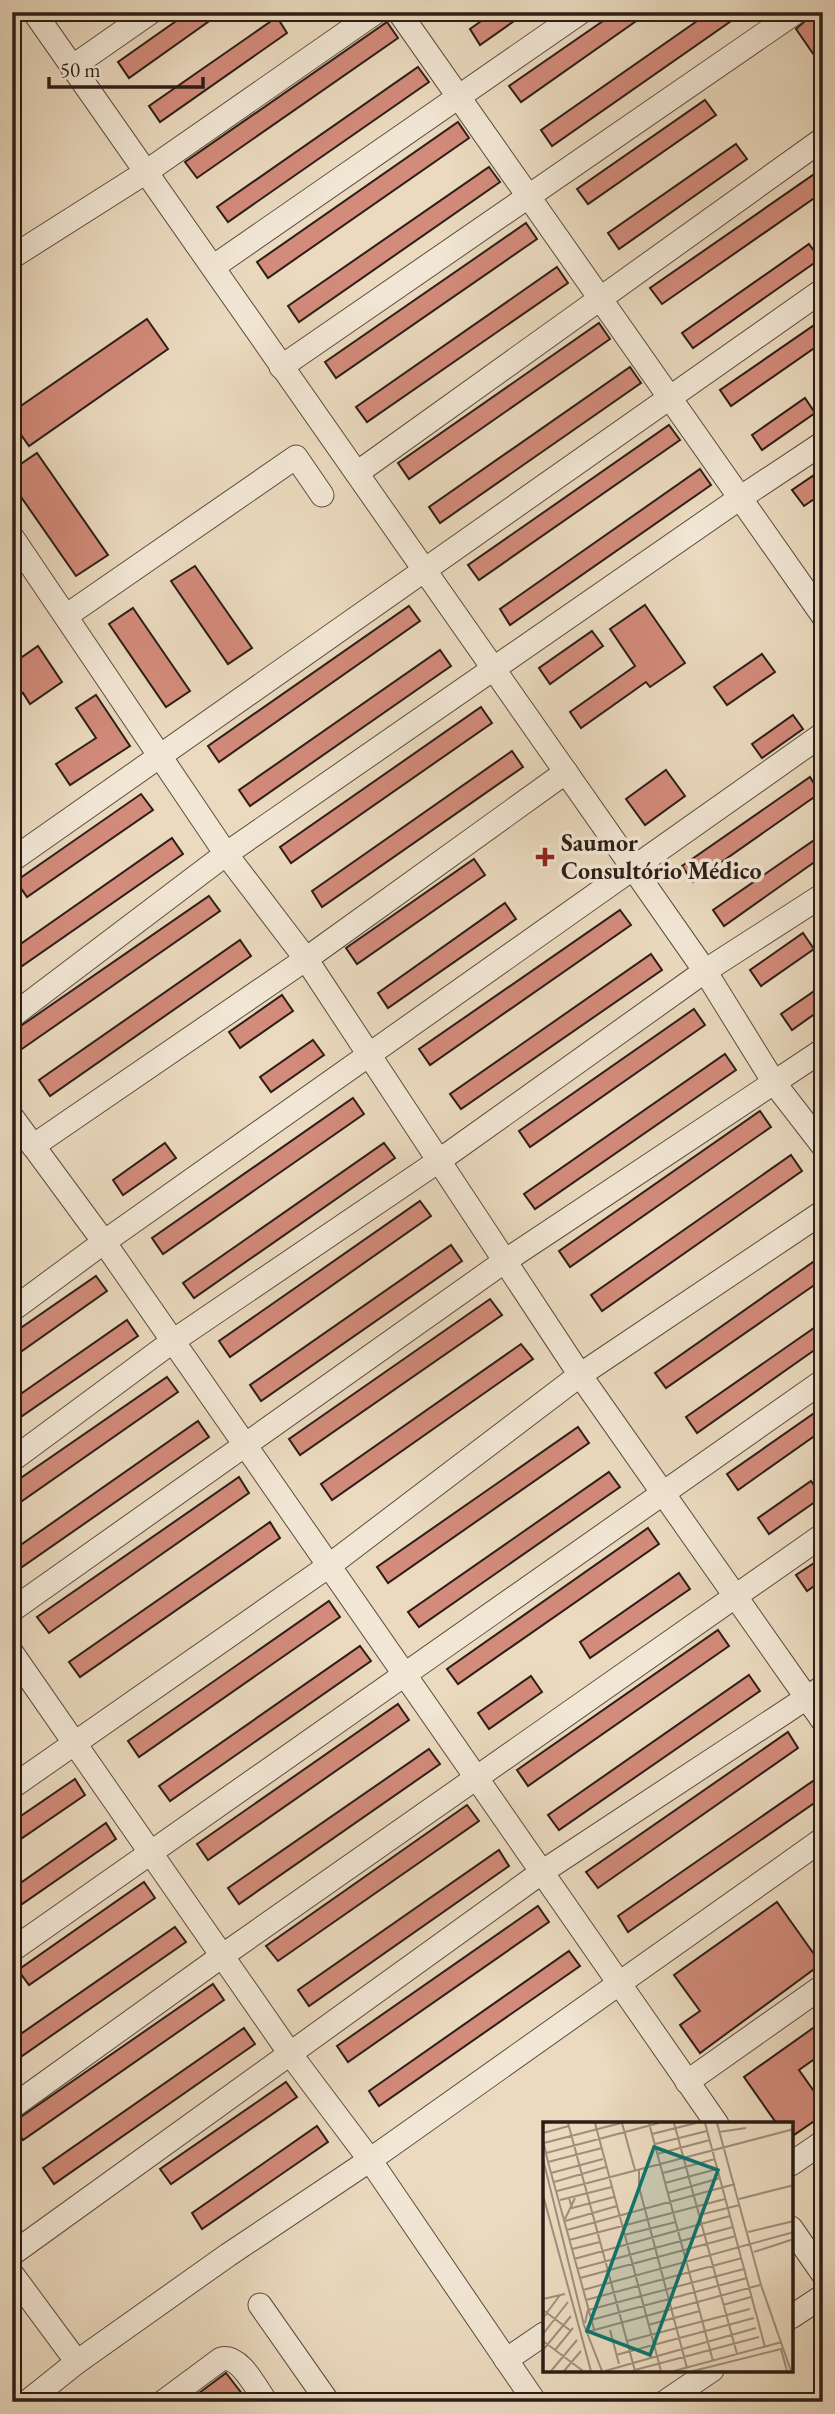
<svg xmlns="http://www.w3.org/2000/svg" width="835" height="2414" font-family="'EB Garamond',serif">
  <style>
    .building { fill: #d38b7b; stroke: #2c1e17; stroke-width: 2 }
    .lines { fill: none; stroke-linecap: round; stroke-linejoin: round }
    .minor-casing { stroke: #5c4d41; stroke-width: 25 }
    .path { stroke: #2c1e17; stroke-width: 3.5; stroke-dasharray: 5 3.5; stroke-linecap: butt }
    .minor { stroke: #f2e7d5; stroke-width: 23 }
    .poi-dot { fill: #8f2418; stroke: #f2e7d5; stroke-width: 2.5 }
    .labels { text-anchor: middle; stroke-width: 7; stroke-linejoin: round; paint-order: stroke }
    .poi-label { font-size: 24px; font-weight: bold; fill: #2c1e17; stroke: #f2e7d5; text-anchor: start }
    .inset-road { fill: none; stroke: #9f8f7c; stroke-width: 2 }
    .view { fill: #0f766e; fill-opacity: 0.15; stroke: #0f766e; stroke-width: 3.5 }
    .inset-edge { fill: none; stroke: #2c1e17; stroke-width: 3.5 }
  </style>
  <rect width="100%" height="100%" fill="#ebdabf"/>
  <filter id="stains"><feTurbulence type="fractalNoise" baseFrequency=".00286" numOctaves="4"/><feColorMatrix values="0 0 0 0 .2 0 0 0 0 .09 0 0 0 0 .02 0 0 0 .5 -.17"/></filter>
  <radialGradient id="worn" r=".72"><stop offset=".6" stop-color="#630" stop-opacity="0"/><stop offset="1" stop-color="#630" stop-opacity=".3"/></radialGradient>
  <g class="building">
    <polygon points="189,12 222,12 129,78 118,62"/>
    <polygon points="494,12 527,12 480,45 470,29"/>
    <polygon points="616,12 649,12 521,102 509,86"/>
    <polygon points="710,12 744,12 552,146 541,130"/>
    <polygon points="815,12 823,12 823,68 796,29"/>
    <polygon points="277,17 287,33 160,122 149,106"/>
    <polygon points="387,22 398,38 197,178 185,162"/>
    <polygon points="418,67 429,82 228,222 217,207"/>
    <polygon points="705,100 716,115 588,204 577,189"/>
    <polygon points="458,122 469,138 268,278 257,262"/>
    <polygon points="736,144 747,159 619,249 608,233"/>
    <polygon points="489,167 500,182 299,322 288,306"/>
    <polygon points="823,168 823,192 662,304 650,288"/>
    <polygon points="526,223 537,239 336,378 325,362"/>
    <polygon points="809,244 820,259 693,348 682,333"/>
    <polygon points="557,267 568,283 367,422 356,407"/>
    <polygon points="147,319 168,349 29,446 12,422 12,412"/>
    <polygon points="823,319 823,342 731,406 720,390"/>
    <polygon points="599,323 610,339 409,479 398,463"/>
    <polygon points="630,367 641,383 440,523 429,507"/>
    <polygon points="805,398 815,413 762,450 752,435"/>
    <polygon points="669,425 680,440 479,580 468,565"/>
    <polygon points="37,453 108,555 76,576 12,484 12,470"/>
    <polygon points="700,469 711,485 510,625 500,609"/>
    <polygon points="823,469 823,493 804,506 792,490"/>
    <polygon points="195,566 252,648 228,664 171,581"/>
    <polygon points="645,605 685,663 650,687 646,682 581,728 570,712 635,666 610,629"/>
    <polygon points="409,606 420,621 219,762 208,746"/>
    <polygon points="133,608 190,691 166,707 109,624"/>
    <polygon points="592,631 603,646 550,684 539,668"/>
    <polygon points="38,646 62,682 30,704 23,693 12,700 12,664"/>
    <polygon points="440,650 451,666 250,806 239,790"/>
    <polygon points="762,654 775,672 727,705 714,687"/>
    <polygon points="96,695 130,746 70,785 56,764 96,738 76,708"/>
    <polygon points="481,707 492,723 291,863 280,847"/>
    <polygon points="793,715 803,729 762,758 752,744"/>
    <polygon points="512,751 523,767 322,907 312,891"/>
    <polygon points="666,770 685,796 645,825 626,799"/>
    <polygon points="810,777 820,793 693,882 682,866"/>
    <polygon points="141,794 153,810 27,897 16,881"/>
    <polygon points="823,834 823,856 724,926 713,910"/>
    <polygon points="172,838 183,854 12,973 12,950"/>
    <polygon points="474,859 485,875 357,964 346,948"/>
    <polygon points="209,896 220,911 19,1051 12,1042 12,1032"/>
    <polygon points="505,903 516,919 388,1008 378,993"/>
    <polygon points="620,910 631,925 430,1065 419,1049"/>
    <polygon points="803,933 814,949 761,986 750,970"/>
    <polygon points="240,940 251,956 50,1096 39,1080"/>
    <polygon points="651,954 662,970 461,1109 450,1094"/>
    <polygon points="823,985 823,1008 792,1030 781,1014"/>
    <polygon points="282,995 293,1011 240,1048 229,1032"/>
    <polygon points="694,1009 705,1025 530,1147 519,1131"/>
    <polygon points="313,1040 324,1055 271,1092 260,1077"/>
    <polygon points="725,1054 736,1070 535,1209 524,1194"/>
    <polygon points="353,1098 364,1114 163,1254 152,1238"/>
    <polygon points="760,1111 771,1127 570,1267 559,1251"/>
    <polygon points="165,1143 176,1158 123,1195 113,1180"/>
    <polygon points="384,1143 395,1158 194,1298 183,1283"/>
    <polygon points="791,1155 802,1171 602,1311 591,1295"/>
    <polygon points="420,1201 431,1216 230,1357 219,1341"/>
    <polygon points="451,1245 462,1261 261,1401 250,1385"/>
    <polygon points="823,1255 823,1279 666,1388 655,1373"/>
    <polygon points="96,1276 107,1291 12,1358 12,1334"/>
    <polygon points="490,1299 502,1315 300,1455 289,1439"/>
    <polygon points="127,1320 138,1336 12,1423 12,1400"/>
    <polygon points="814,1328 823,1344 697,1433 686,1417"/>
    <polygon points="521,1344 533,1359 332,1500 321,1484"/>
    <polygon points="167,1377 178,1392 12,1508 12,1484"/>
    <polygon points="823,1407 823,1430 738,1490 727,1474"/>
    <polygon points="198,1421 209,1437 12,1574 12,1551"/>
    <polygon points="578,1427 589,1443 388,1583 377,1567"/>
    <polygon points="609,1472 620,1487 419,1627 408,1612"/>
    <polygon points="239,1477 249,1493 49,1633 37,1617"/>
    <polygon points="811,1481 822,1497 769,1534 758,1518"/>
    <polygon points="270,1522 280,1538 80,1677 69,1662"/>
    <polygon points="648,1528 659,1544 458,1684 447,1669"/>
    <polygon points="823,1557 823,1580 807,1591 796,1575"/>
    <polygon points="679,1573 690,1589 590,1658 580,1642"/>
    <polygon points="329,1601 340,1617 139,1757 128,1741"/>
    <polygon points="718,1630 729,1646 528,1786 517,1770"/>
    <polygon points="360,1646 371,1661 170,1801 159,1786"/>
    <polygon points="749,1675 760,1691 559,1830 548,1815"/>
    <polygon points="531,1676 542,1692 489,1729 478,1713"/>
    <polygon points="398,1704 409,1720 208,1860 197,1844"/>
    <polygon points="788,1732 798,1748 598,1888 586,1872"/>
    <polygon points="429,1749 440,1764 239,1904 228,1888"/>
    <polygon points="823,1774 823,1797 628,1932 618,1916"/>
    <polygon points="75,1779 85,1795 12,1845 12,1822"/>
    <polygon points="467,1805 479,1821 278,1961 266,1946"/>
    <polygon points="106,1823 116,1839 12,1911 12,1889"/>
    <polygon points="499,1850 509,1866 309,2006 298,1990"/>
    <polygon points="144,1882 155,1898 29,1985 18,1970"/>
    <polygon points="777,1902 821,1964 700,2053 680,2025 700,2011 674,1975"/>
    <polygon points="538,1906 549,1922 348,2062 337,2046"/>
    <polygon points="175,1927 186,1942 12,2063 12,2040"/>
    <polygon points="569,1951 580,1966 379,2106 369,2091"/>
    <polygon points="213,1984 224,2000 23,2140 12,2123"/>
    <polygon points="823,2021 823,2053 799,2070 823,2104 823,2115 791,2137 791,2124 777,2124 744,2077"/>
    <polygon points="244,2028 255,2044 54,2184 43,2168"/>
    <polygon points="286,2082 297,2097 171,2184 160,2169"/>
    <polygon points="317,2126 328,2142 202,2229 192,2213"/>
    <polygon points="226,2373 243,2395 233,2402 187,2402"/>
  </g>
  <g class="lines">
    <defs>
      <g id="minor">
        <polyline points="34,12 705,971 775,1084 823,1146"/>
        <polyline points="399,12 823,616"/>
        <polyline points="72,67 151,12"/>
        <polyline points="12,257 146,172 376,12"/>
        <polyline points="213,267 581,12"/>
        <polyline points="281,367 796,12"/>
        <polyline points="357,473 823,139"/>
        <polyline points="12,537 226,854 306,959 580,1375 823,1721"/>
        <polyline points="66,616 296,457 322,495"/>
        <polyline points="12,860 823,290"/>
        <polyline points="12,1016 226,854 740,498 823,443"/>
        <polyline points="12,1117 104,1242 717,2124"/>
        <polyline points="33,1146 306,959 566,772"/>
        <polyline points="12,1310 104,1242 823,734"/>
        <polyline points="12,1460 173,1341 440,1160 705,971 823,895"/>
        <polyline points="12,1610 505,1261 823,1050"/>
        <polyline points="12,1653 291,2055 370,2160 535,2402"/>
        <polyline points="12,1787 330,1565 580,1375 823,1212"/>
        <polyline points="12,1950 823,1381"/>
        <polyline points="687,2082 823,1986"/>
        <polyline points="12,2107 222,1956 823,1535"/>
        <polyline points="791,2164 823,2142"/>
        <polyline points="791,2228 823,2274"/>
        <polyline points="12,2254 542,1872 823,1687"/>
        <polyline points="12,2274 77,2362"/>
        <polyline points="260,2305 328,2402"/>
        <polyline points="791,2317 823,2296"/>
        <polyline points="506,2360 544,2334"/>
        <polyline points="27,2402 77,2362 228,2255 370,2160 823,1839"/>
        <path d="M163,2402L221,2359C240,2354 256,2388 266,2402"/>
        <polyline points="665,2402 712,2370"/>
      </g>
    </defs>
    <use href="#minor" class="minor-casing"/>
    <polyline class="path" points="12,2355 20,2349"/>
    <use href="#minor" class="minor"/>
  </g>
  <path class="poi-dot" d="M541.5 846.5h7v7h7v7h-7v7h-7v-7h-7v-7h7z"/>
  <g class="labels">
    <g class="poi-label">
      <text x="561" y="851">Saumor<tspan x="561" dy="28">Consultório Médico</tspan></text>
    </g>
  </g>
  <g transform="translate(543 2122)">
    <rect width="250" height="250" fill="#ebdabf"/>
    <path class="inset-road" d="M25,1L92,249M52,1L118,249M79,1L92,48M106,1L170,239M131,1L194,232M162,1L222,225M174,1L218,163L248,249M176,10L203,6M0,11L26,4M109,12L153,1M0,18L5,40M1,21L78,1M112,22L164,9M3,31L116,1M114,32L167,18M0,37L41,203L59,249M96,47V65L144,246M8,51L60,37M120,51L172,37M11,60L63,45M122,61L174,47M14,69L251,7M125,71L177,56M0,73L48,249M26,76L29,86L71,75M196,77L251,63M17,78L69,65M156,93L197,83M22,97L32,76M22,99L74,84M24,108L192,62M205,110L251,99M81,113L133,100M26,118L182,77M29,127L57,120M211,130L251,117M31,137L187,94M34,147L190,105M37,156L193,114M40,168L251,110M0,177L22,172M43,178L199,136M180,183L208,175M0,188L28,209M0,196L17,173M48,198L204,156M42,201L45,188L201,147M105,203L157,189M51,207L5,40L59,26M67,208L76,242M44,210L217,163M0,212L25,180M0,219L40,249M84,219L207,187M0,228L28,194M12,228L30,206M73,233L211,196M8,249L34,218M21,249L38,229M62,249L213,206M88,249L216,215M131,249L239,220M150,249L238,227L244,249"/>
    <path class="view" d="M111,25L175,48L107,233L44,209Z"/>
    <rect width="250" height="250" class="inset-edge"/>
  </g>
  <rect width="835" height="2414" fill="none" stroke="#ebdabf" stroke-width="42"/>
  <rect x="14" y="14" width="807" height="2386" fill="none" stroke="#2c1e17" stroke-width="3.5"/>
  <rect x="21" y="21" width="793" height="2372" fill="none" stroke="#2c1e17" stroke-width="2"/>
  <path d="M49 77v10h154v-10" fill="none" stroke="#2c1e17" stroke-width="3.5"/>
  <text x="60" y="77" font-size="21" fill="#2c1e17" stroke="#f2e7d5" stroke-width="5" paint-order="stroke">50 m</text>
  <rect width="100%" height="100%" filter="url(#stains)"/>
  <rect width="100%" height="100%" fill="url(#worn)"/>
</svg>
